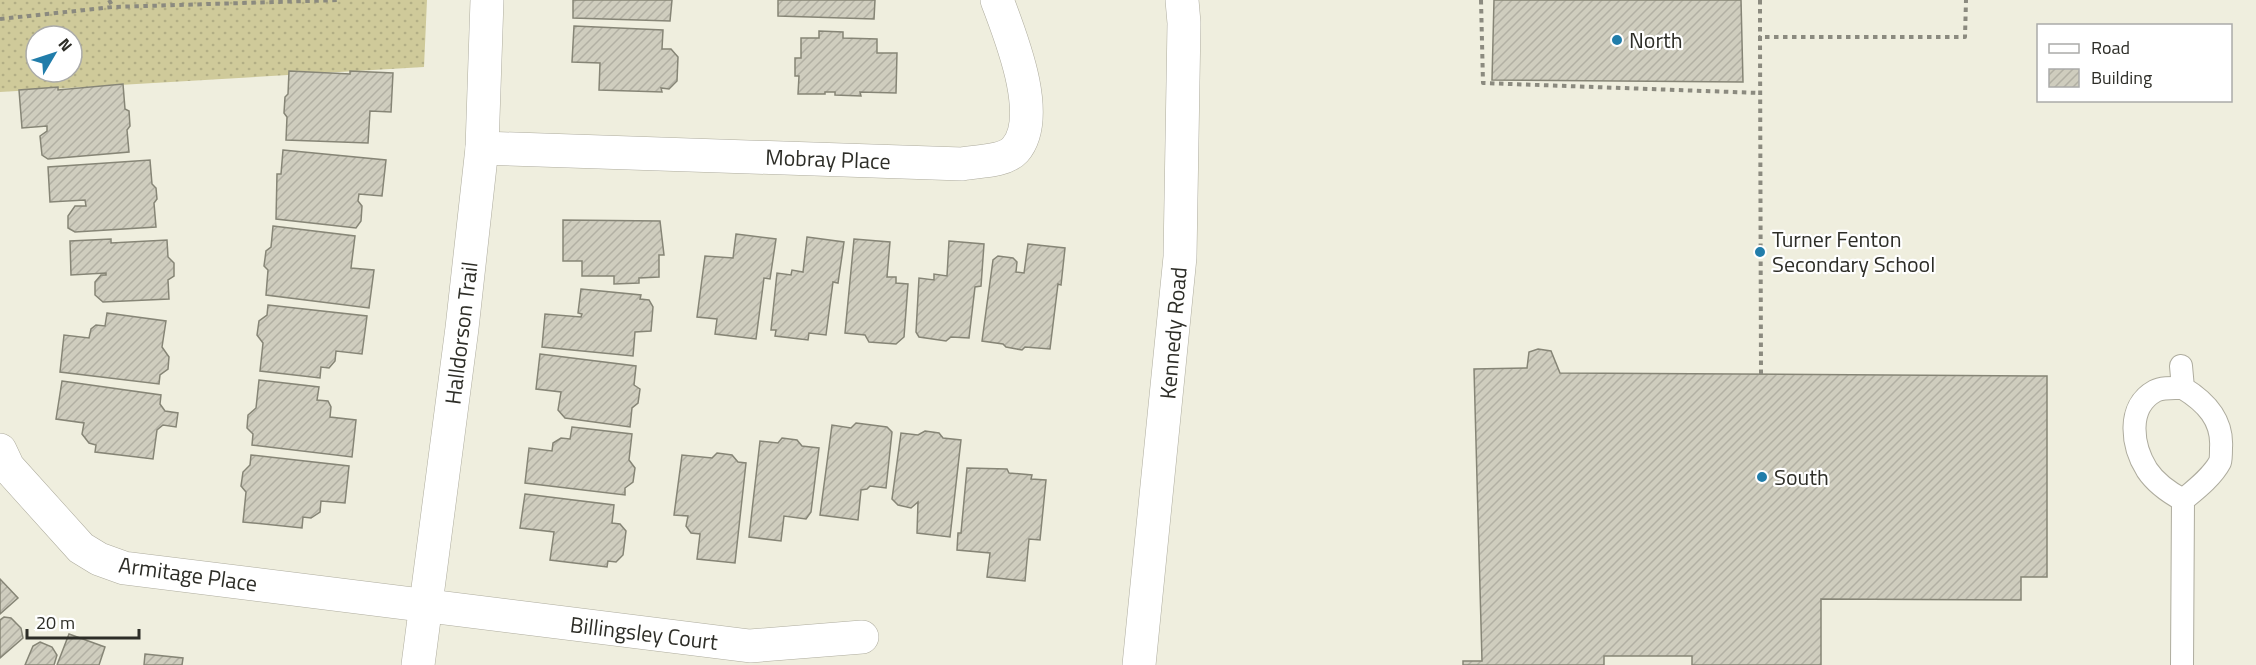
<svg xmlns="http://www.w3.org/2000/svg" width="2256" height="665" font-family="'Titillium Web',sans-serif">
  <style>
    .grass { fill: url(#grass-dots); fill-rule: evenodd }
    .building { fill: url(#building-hatch); stroke: #868576; stroke-width: 1.5 }
    .lines { fill: none; stroke-linecap: round; stroke-linejoin: round }
    .lane-casing { stroke: #aeac9e; stroke-width: 24 }
    .street-casing { stroke: #aeac9e; stroke-width: 34 }
    .secondary-casing { stroke: #aeac9e; stroke-width: 34 }
    .path { stroke: #8b8a7f; stroke-width: 4; stroke-dasharray: 4.5 4.5; stroke-linecap: butt }
    .lane { stroke: #fff; stroke-width: 22 }
    .street { stroke: #fff; stroke-width: 33 }
    .secondary { stroke: #fff; stroke-width: 33 }
    .poi-dot { fill: #217daa; stroke: #fff; stroke-width: 2 }
    .labels { text-anchor: middle; stroke-width: 4.5; stroke-linejoin: round; paint-order: stroke }
    .poi-label { font-size: 22px; fill: #2d2d27; stroke: #fff; text-anchor: start }
    .street-label { font-size: 22px; fill: #2d2d27; stroke: #fff }
  </style>
  <defs>
    <pattern id="grass-dots" width="8" height="8" patternUnits="userSpaceOnUse" patternTransform="scale(1.5)"><rect width="8" height="8" fill="#cfca9a"/><path d="M2 2h.1M6 6h.1" fill="none" stroke="#b2ae85" stroke-width="1.8" stroke-linecap="round"/></pattern>
    <pattern id="building-hatch" width="6" height="6" patternUnits="userSpaceOnUse" patternTransform="scale(1.5)"><rect width="6" height="6" fill="#cfcdbe"/><path d="M-1 1l2-2M0 6l6-6M5 7l2-2" fill="none" stroke="#b2b0a3"/></pattern>
  </defs>
  <rect width="100%" height="100%" fill="#efeede"/>
  <path class="grass" d="M0,0H427L424,67L0,92ZM36,36H72V72H36Z"/>
  <g class="building">
    <polygon points="573,0 672,0 670,21 573,18"/>
    <polygon points="778,0 875,0 874,19 778,16"/>
    <polygon points="1494,0 1741,0 1743,82 1492,80"/>
    <polygon points="574,26 663,30 662,49 671,49 678,57 677,81 669,89 661,88 662,92 599,90 600,63 572,62"/>
    <polygon points="819,31 843,32 843,38 877,39 877,53 897,53 896,93 860,92 861,96 835,95 835,92 825,92 825,94 798,94 799,76 795,76 795,58 801,58 801,38 819,38"/>
    <polygon points="289,71 350,74 350,71 393,73 391,112 370,111 368,143 286,140 287,117 284,113 285,97 288,94"/>
    <polygon points="123,84 125,109 129,111 130,126 127,130 129,152 48,159 42,155 40,136 47,131 47,126 22,128 19,90 58,87 58,90"/>
    <polygon points="283,150 386,160 382,196 359,194 358,201 362,206 361,221 356,228 276,219 277,174 281,174"/>
    <polygon points="150,160 152,184 156,188 157,199 154,203 156,227 75,232 68,228 68,216 75,206 86,206 85,200 50,202 48,167"/>
    <polygon points="563,220 660,221 664,255 659,255 659,277 639,278 639,283 614,284 614,276 582,276 582,261 563,261"/>
    <polygon points="273,226 355,236 351,268 374,270 369,308 266,295 268,270 264,266 266,251 271,247"/>
    <polygon points="736,234 776,239 770,279 764,278 756,339 715,334 717,319 697,317 705,256 733,258"/>
    <polygon points="807,237 844,242 838,283 833,282 826,335 809,333 808,340 775,336 776,330 771,330 777,273 791,275 792,270 803,272"/>
    <polygon points="111,239 111,243 167,240 168,257 174,263 174,276 168,280 169,299 103,302 95,295 95,282 101,275 106,275 106,273 71,275 70,241"/>
    <polygon points="854,239 890,242 887,277 896,277 896,283 908,284 904,337 896,344 869,342 865,335 845,333"/>
    <polygon points="949,241 984,244 981,286 975,287 969,338 951,337 946,341 919,337 916,332 919,278 934,280 934,274 947,276"/>
    <polygon points="1028,244 1065,248 1061,285 1058,284 1050,349 1025,347 1022,350 1006,347 1003,344 982,341 993,260 998,256 1013,258 1017,262 1016,272 1024,273"/>
    <polygon points="581,289 641,295 640,299 649,300 653,307 651,331 635,332 633,356 542,347 545,314 581,317 582,314 578,313"/>
    <polygon points="268,305 367,316 362,354 336,351 335,361 329,368 321,367 320,378 260,371 263,343 257,335 259,321 267,315"/>
    <polygon points="107,313 166,321 162,347 169,357 168,369 160,375 159,384 60,372 64,335 89,338 91,329 96,325 105,326"/>
    <polygon points="1538,349 1551,351 1560,373 2047,376 2047,577 2021,577 2021,600 1821,599 1821,665 1692,665 1692,656 1604,656 1604,665 1463,665 1463,661 1482,661 1474,369 1527,368 1529,352"/>
    <polygon points="540,354 636,366 634,385 640,389 638,403 632,408 630,427 565,418 558,410 561,392 536,389"/>
    <polygon points="259,380 319,387 317,400 328,401 331,407 330,417 356,420 352,457 252,445 253,434 247,428 248,415 256,408"/>
    <polygon points="62,381 161,395 160,404 165,411 178,413 176,427 163,425 157,430 153,459 95,452 96,445 89,443 82,434 84,423 56,419"/>
    <polygon points="856,423 887,427 892,432 886,488 870,486 867,489 861,490 858,520 820,515 832,425 851,428"/>
    <polygon points="572,427 632,434 629,460 635,468 633,482 625,488 625,495 525,483 529,448 552,451 553,443 561,438 570,439"/>
    <polygon points="925,431 939,433 943,438 961,440 950,537 917,533 918,502 911,508 898,505 892,499 901,433 918,435"/>
    <polygon points="782,438 797,440 802,446 819,448 811,512 806,519 784,516 781,541 749,537 760,441 778,443"/>
    <polygon points="717,453 732,455 738,462 746,463 735,563 697,559 700,534 691,533 686,526 688,516 674,515 682,455 712,458"/>
    <polygon points="251,455 349,466 345,503 321,501 320,512 311,518 303,517 302,528 243,522 246,492 241,486 243,472 250,465"/>
    <polygon points="967,468 1007,469 1009,473 1032,475 1031,479 1046,480 1040,540 1029,539 1025,581 987,577 990,553 957,550 958,533 961,533"/>
    <polygon points="525,494 614,505 612,523 620,524 626,531 623,555 616,562 608,561 607,567 550,560 554,532 520,528"/>
    <polygon points="0,579 18,598 0,614"/>
    <polygon points="4,617 11,618 21,628 23,638 0,658 0,620"/>
    <polygon points="69,634 105,647 99,665 57,665"/>
    <polygon points="40,642 52,647 57,655 54,665 25,665 33,646"/>
    <polygon points="145,654 183,658 182,665 144,665"/>
  </g>
  <g class="lines">
    <defs>
      <g id="lane">
        <path d="M2181,366L2183,388C2206,402 2223,420 2221,448C2221,453 2221,459 2220,462C2212,477 2195,490 2183,500L2182,665"/>
        <path d="M2183,500C2170,493 2155,482 2147,470C2132,446 2126,407 2155,391C2162,387 2175,388 2183,388"/>
      </g>
      <g id="street">
        <path d="M482,148L962,164C978,161 1004,162 1015,150C1044,117 1010,35 997,0"/>
        <polyline points="0,450 8,467 81,548 99,559 124,568 750,646 862,637"/>
        <polyline points="418,665 462,328 482,148 487,0"/>
      </g>
      <polyline id="secondary" points="1139,665 1180,257 1184,23 1182,0"/>
    </defs>
    <use href="#lane" class="lane-casing"/>
    <use href="#street" class="street-casing"/>
    <use href="#secondary" class="secondary-casing"/>
    <g class="path">
      <polyline points="109,0 113,7"/>
      <polyline points="1481,0 1483,83 1760,93"/>
      <polyline points="1760,0 1760,37"/>
      <polyline points="0,19 113,7 340,0"/>
      <polyline points="1761,374 1760,37 1965,37 1966,0"/>
    </g>
    <use href="#lane" class="lane"/>
    <use href="#street" class="street"/>
    <use href="#secondary" class="secondary"/>
  </g>
  <g class="poi-dot">
    <circle cx="1617" cy="40" r="6"/>
    <circle cx="1760" cy="252" r="6"/>
    <circle cx="1762" cy="477" r="6"/>
  </g>
  <g class="labels">
    <g class="poi-label">
      <text x="1629" y="48">North</text>
      <text x="1772" y="247">Turner Fenton<tspan x="1772" dy="25">Secondary School</tspan></text>
      <text x="1774" y="485">South</text>
    </g>
    <g class="street-label">
      <text transform="translate(828 159) rotate(2)" y="8">Mobray Place</text>
      <text transform="translate(461 333) rotate(-83)" y="8">Halldorson Trail</text>
      <text transform="translate(1173 333) rotate(-85)" y="8">Kennedy Road</text>
      <text transform="translate(188 574) rotate(8)" y="8">Armitage Place</text>
      <text transform="translate(644 633) rotate(7)" y="8">Billingsley Court</text>
    </g>
  </g>
  <rect x="2037" y="24" width="195" height="78" fill="#ffffff" stroke="#ababa9" stroke-width="1.5"/>
  <rect x="2049" y="44" width="30" height="9" fill="#ffffff" stroke="#ababa9" stroke-width="1.5"/>
  <text x="2091" y="54" font-size="18" fill="#2d2d27">Road</text>
  <rect x="2049" y="69" width="30" height="18" fill="url(#building-hatch)" stroke="#ababa9" stroke-width="1.5"/>
  <text x="2091" y="84" font-size="18" fill="#2d2d27">Building</text>
  <g transform="translate(54 54) rotate(51)"><circle r="28" fill="#ffffff" stroke="#ababa9" stroke-width="1.5"/>
  <path d="M0-4.5L10 22L0 15L-10 22Z" fill="#217daa"/>
  <text y="-9" font-size="16" font-weight="bold" text-anchor="middle" fill="#2d2d27">N</text>
  </g>
  <path d="M27 629v9h112v-9" fill="none" stroke="#2d2d27" stroke-width="3"/>
  <text x="36" y="629" font-size="18" fill="#2d2d27" stroke="#ffffff" stroke-width="4.5" paint-order="stroke">20 m</text>
</svg>
